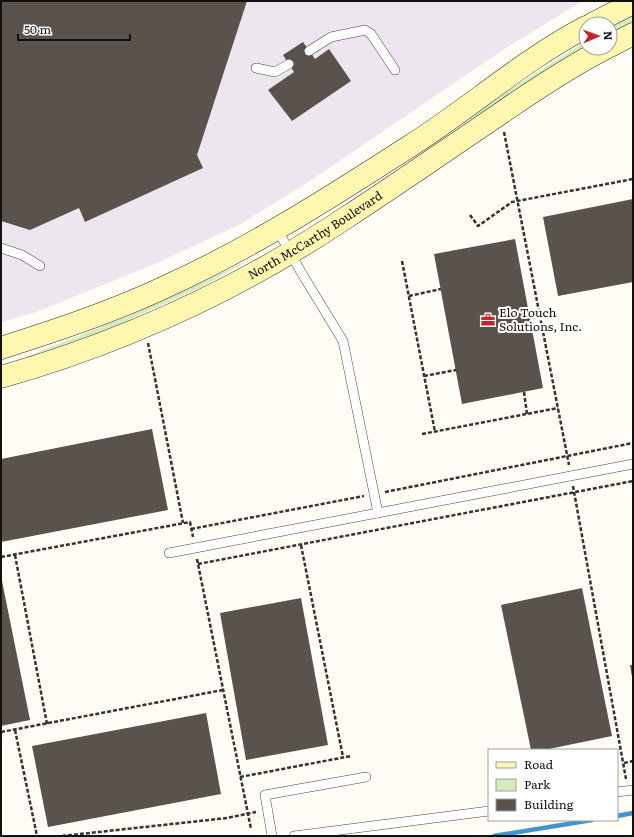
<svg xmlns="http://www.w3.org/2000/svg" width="634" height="837" font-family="Literata,serif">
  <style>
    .industrial { fill: #eee6ef }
    .green { fill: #d5ebbd }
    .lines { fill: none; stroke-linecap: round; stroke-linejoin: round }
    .stream { stroke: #3f96cf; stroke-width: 4.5 }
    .building { fill: #5a524d }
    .service-casing { stroke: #444; stroke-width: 10 }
    .secondary-casing { stroke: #333; stroke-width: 23 }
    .path { stroke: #333; stroke-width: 2.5; stroke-dasharray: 4 2; stroke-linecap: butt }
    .service { stroke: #fff; stroke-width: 9 }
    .secondary { stroke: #fff6b0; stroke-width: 22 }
    .labels { text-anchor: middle; stroke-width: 4; stroke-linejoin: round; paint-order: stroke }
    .street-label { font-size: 12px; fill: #111; stroke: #fff }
    .poi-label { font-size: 12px; fill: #111; stroke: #fff; text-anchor: start }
  </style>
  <rect width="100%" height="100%" fill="#fffdf5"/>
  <polygon class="industrial" points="1,1 583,1 506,48 307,183 239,225 155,264 34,313 1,322"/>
  <g class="green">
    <polygon points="633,17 633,29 610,40 610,28"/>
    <polygon points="586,41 586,48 419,161 498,97"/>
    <polygon points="257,256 201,287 133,318 99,336 1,367 131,315"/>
  </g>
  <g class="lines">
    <g class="stream">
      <polyline points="617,816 633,813"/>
      <polyline points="494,836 592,820"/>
    </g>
  </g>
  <g class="building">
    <polygon points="1,1 247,1 197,155 203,168 85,222 79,208 30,230 1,221"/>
    <polygon points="303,42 315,59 329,49 351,81 292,121 268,90 294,72 283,55"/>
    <polygon points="633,199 633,282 558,296 543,217"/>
    <polygon points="515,239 543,388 462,404 434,254"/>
    <polygon points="152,429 168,510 1,542 1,459"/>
    <polygon points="1,576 30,720 1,726"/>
    <polygon points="582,588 612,736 544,750 531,750 501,605"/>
    <polygon points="301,598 328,745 246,760 220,613"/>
    <polygon points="630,665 633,665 633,677 632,677"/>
    <polygon points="206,713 221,794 48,827 32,746"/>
  </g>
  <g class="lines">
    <defs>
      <g id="service">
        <polyline points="309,51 331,37 365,30 371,34 395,70"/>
        <polyline points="256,68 275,72 289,64"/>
        <polyline points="277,229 301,272 343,341 378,513"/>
        <polyline points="1,248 22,255 40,266"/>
        <polyline points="169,553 633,464"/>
        <polyline points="617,792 633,790"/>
        <polyline points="272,836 265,795 366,777"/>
        <polyline points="294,836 489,811"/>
      </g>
      <g id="secondary">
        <polyline points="592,24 633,3"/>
        <polyline points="610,46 633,34"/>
        <path d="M1,348C57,330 112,312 165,287C251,248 331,197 410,146C470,108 523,60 586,27"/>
        <path id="s1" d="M1,377C124,342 241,288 347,217C396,185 445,151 494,118C530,93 567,68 606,48"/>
      </g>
    </defs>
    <use href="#service" class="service-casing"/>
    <use href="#secondary" class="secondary-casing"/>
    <g class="path">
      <polyline points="504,132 569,465"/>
      <polyline points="470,215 478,226 512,202 633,179"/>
      <polyline points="402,261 435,432"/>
      <polyline points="409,296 441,289"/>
      <polyline points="148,343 183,523"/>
      <polyline points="424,376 456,370"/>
      <polyline points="524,392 527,414"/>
      <polyline points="422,434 558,408"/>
      <polyline points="573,486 626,779"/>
      <polyline points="385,492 633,443"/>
      <polyline points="191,529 364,496"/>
      <polyline points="301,545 343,757"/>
      <polyline points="15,555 47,724"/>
      <polyline points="1,557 190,522 193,537"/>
      <polyline points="197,559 251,829"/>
      <polyline points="198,564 633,481"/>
      <polyline points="15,730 37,836"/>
      <polyline points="1,732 223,690"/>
      <polyline points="624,763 633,761"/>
      <polyline points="240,777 351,756"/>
      <polyline points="62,836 227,818 256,812"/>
    </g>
    <use href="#service" class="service"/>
    <use href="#secondary" class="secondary"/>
  </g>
  <defs>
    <symbol id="office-bare" viewBox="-9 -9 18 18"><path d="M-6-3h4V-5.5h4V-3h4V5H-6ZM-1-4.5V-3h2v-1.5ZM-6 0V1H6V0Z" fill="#c4262e" stroke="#fff" stroke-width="2.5" paint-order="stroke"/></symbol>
  </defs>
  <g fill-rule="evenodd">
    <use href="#office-bare" x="478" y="310" width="20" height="20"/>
  </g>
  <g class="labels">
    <g class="street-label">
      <text dy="4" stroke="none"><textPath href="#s1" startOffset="346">North McCarthy Boulevard</textPath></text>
    </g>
    <g class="poi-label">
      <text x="499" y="317">Elo Touch<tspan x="499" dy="14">Solutions, Inc.</tspan></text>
    </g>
  </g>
  <rect width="634" height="837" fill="none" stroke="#111111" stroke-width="4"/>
  <rect x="488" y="749" width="130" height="72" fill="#ffffff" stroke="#a0a0a0"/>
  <rect x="496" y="762" width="20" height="6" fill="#fff6b0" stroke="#a0a0a0"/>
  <text x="524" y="769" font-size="12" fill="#111111">Road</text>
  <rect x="496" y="779" width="20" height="12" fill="#d5ebbd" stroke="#a0a0a0"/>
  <text x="524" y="789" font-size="12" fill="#111111">Park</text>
  <rect x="496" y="799" width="20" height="12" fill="#5a524d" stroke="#a0a0a0"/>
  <text x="524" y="809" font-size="12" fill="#111111">Building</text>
  <g transform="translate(598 36) rotate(88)"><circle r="19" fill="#ffffff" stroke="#a0a0a0"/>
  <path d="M0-3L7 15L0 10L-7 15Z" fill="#c4262e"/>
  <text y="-6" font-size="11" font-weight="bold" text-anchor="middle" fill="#111111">N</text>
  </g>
  <path d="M18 34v6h112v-6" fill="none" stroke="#111111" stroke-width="2"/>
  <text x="24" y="34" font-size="12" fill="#111111" stroke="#ffffff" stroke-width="3" paint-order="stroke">50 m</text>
</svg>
